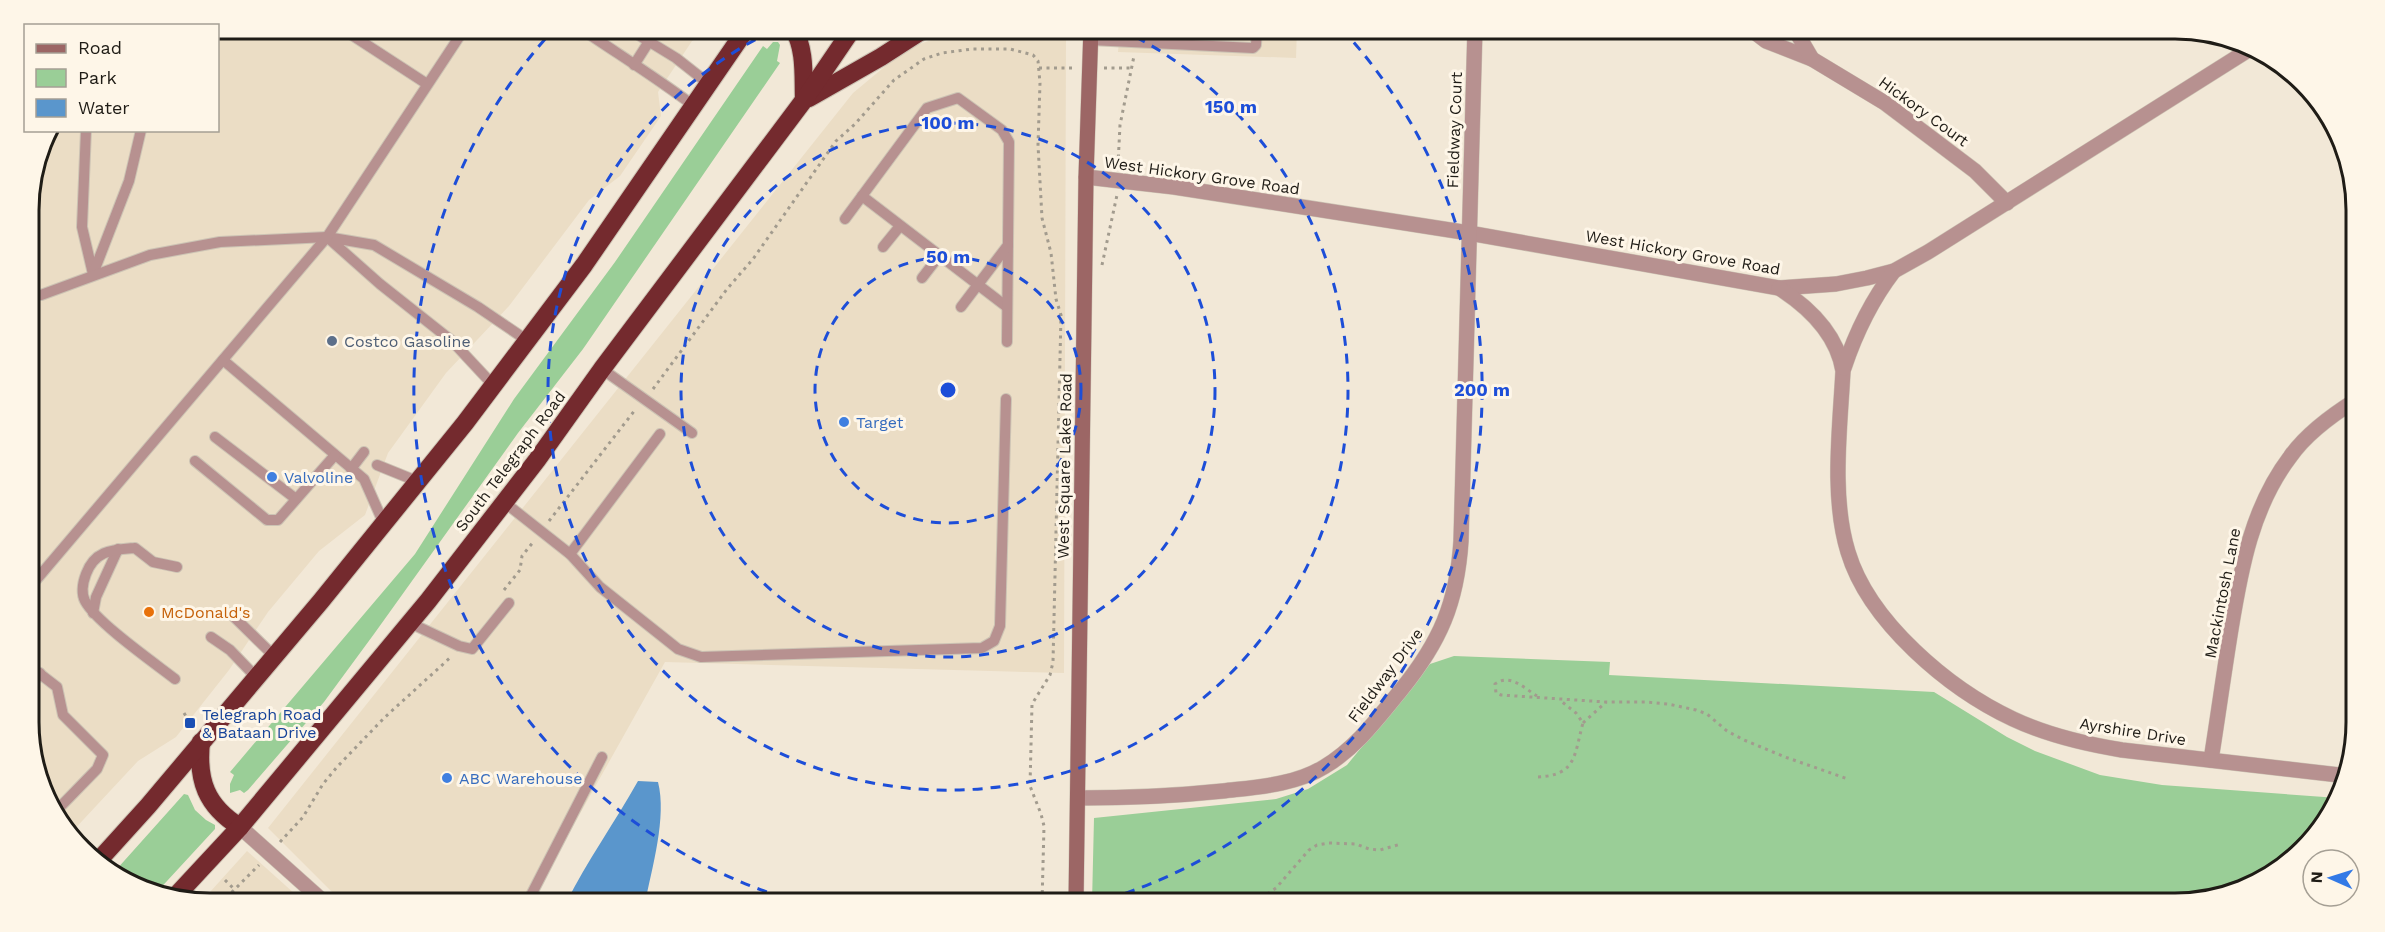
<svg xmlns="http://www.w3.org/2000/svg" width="2385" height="932" font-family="'Work Sans',sans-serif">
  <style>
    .built { fill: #ebddc5 }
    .green { fill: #9ace97 }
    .water { fill: #5a96cc }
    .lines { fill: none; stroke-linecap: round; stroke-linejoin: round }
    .lane-casing { stroke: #ccc3b4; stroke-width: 12 }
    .street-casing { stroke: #ccc3b4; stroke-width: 16 }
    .secondary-casing { stroke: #ccc3b4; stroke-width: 16 }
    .highway-casing { stroke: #ccc3b4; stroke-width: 20 }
    .path { stroke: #a29b8e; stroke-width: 3; stroke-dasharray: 3 4.5; stroke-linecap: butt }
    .lane { stroke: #b79190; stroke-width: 10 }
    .street { stroke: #b79190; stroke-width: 15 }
    .secondary { stroke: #9c6665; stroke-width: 15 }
    .highway { stroke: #742a2e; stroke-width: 18 }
    .ring { fill: none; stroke: #1d4ed8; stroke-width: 3; stroke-dasharray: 10 8 }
    .service-dot { fill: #5c6f8a; stroke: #fef6e8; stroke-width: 2 }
    .shop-dot { fill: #3f7fe0; stroke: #fef6e8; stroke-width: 2 }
    .food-dot { fill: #e8710a; stroke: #fef6e8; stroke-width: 2 }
    .transit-dot { fill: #1a4fb4; stroke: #fef6e8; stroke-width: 2 }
    .labels { text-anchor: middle; stroke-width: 6; stroke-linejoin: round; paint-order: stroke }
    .street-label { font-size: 16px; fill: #1f1c16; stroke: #fef6e8 }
    .service-label { font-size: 16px; fill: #4e5e75; stroke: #fef6e8; text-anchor: start }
    .shop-label { font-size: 16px; fill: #366cbe; stroke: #fef6e8; text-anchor: start }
    .food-label { font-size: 16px; fill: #c56008; stroke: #fef6e8; text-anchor: start }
    .transit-label { font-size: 16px; fill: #164399; stroke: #fef6e8; text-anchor: start }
    .rim { fill: none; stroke: #1f1c16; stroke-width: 3 }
    .centre { fill: #1d4ed8; stroke: #fef6e8; stroke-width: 3 }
    .ring-label { font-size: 18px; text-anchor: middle; font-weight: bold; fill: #1d4ed8; stroke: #fef6e8; stroke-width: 6; stroke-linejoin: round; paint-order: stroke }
  </style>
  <rect width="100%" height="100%" fill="#f2e8d7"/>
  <g class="built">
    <polygon points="218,29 707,29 703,35 692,41 658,92 661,116 620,176 589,200 509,306 446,373 388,453 365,515 319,551 268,612 229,670 176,737 138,761 70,834 32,757 29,198 47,131 218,130"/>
    <polygon points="962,29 1066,33 1064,673 665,662 530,903 343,903 268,828 853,93 906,49"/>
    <polygon points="1120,29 1297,29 1296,58 1118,52"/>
    <polygon points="247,851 305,903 201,902"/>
  </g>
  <g class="green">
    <polygon points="773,42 778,42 780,45 777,61 780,63 583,349 518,433 374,634 324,702 248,790 244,793 240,790 230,793 230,784 234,775 230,772 415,554 514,399 615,262 763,46 767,49"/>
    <polygon points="1454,656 1610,662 1609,675 1934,692 2007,737 2035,751 2100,775 2162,785 2338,798 2319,832 2285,866 2234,894 2187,903 1092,903 1094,818 1276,799 1308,789 1347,765 1430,664"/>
    <polygon points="184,794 188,795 195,810 206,820 215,825 215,829 155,894 151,894 116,870"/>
  </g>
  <path class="water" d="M638,781L658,782C667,817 652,868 645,903H566C587,861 615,822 638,781Z"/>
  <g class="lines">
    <defs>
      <g id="lane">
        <polyline points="341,28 427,84"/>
        <path d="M580,28C618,54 657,78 694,106"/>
        <polyline points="627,28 676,58 709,84"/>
        <polyline points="1091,40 1253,48 1256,45 1257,28"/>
        <polyline points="634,65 648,43"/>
        <polyline points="86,130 82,227 93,274"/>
        <polyline points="862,196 1007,307"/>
        <polyline points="845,219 927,108 958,98 1002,130 1009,142 1007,342"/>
        <polyline points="883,247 900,226"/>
        <polyline points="93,274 129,181 141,130"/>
        <polyline points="922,278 939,256"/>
        <polyline points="29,295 41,295 150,255 220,242 327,237"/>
        <polyline points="961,307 1008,245"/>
        <polyline points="223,360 364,479 384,524"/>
        <polyline points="602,369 692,433"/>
        <polyline points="494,386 452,341 380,284 327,237 374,245 478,307 528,341"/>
        <polyline points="215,437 296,499"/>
        <polyline points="195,461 267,520 278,520 335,455"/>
        <polyline points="377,465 419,482"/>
        <polyline points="351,469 364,452"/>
        <polyline points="504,502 570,554 600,587 678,649 701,657 982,648 994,641 1000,626 1006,399"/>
        <polyline points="570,554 660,434"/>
        <polyline points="31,586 327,237 465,28"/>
        <polyline points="93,613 96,597 118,549"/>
        <polyline points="230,613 274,656"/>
        <polyline points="410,623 459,646 472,649 509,603"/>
        <polyline points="211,637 230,650 256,677"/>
        <polyline points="31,667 57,687 63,715 103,755 97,769 58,809"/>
        <path d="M175,679C153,662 96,622 85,601C81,593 83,582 86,574C95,550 112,550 135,548L153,562L177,567"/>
        <polyline points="32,684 40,673"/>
        <polyline points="527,903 602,757"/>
      </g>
      <g id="street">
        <polyline points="1749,28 1766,41 1812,59 1885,103 1975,171 2007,203"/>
        <polyline points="1794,28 1812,59"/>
        <polyline points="1086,177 1174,187 1469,233 1779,288 1836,284 1867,278 1894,271 1928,252 2250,49"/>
        <path d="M1779,288C1810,308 1837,334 1843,371C1840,428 1831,497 1848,552C1869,622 1949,689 2013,719C2047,735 2085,744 2122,750L2348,776"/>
        <path d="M1844,368C1856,332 1871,301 1894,271"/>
        <path d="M2211,760C2218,716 2224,672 2231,629C2241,568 2252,507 2290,457C2306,434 2332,415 2356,400"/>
        <path d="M1078,798C1127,798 1175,796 1223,791C1257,787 1295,785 1324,767C1356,748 1378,718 1401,690C1440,642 1457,603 1461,541L1475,28"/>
        <polyline points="240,827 325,903"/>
      </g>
      <polyline id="secondary" points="1076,903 1086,177 1091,28"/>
      <g id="highway">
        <path d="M793,28C806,50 803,76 804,100"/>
        <polyline points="809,98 881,57 926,28"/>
        <path d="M201,742C197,780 206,806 240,827"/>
        <polyline points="100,859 148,806 321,601 465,423 584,265 747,28"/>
        <polyline points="174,898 240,827 428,601 537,460 602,369 804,100 853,28"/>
      </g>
    </defs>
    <use href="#lane" class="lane-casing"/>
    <use href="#street" class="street-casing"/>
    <use href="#secondary" class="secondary-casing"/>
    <use href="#highway" class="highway-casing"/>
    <g class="path">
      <polyline points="1039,68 1074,68"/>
      <polyline points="1104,68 1131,68"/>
      <polyline points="1118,165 1120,125 1134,56"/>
      <polyline points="1102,265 1117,195"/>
      <polyline points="653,389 727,289 753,259 836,141 855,124 894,80 924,59 942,53 972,49 1010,49 1033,55 1038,61 1040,83 1038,145 1042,218 1051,253 1056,299 1061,315 1053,662 1050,675 1032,704 1030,786 1041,814 1044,826 1042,903"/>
      <polyline points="549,521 635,410"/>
      <polyline points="504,590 520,570 522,556 534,541"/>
      <path d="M1537,696C1524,688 1510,673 1495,684L1496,693L1501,695L1606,702H1645L1668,704L1696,710L1707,714L1727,731L1744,740L1785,757L1848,779"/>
      <polyline points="184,713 190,723"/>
      <polyline points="1583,723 1606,702"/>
      <path d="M1538,777C1577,775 1574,755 1583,723L1576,713L1561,701"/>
      <polyline points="280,842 303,817 323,784 337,767 384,718 452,656"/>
      <polyline points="225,880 234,889"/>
      <polyline points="1253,898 1266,895 1276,888 1309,850 1317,845 1329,843 1356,844 1369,849 1380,850 1401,844"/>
      <polyline points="221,903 259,865"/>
    </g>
    <use href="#lane" class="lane"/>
    <use href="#street" class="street"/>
    <use href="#secondary" class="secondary"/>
    <use href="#highway" class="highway"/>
  </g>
  <g class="ring">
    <circle cx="948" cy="390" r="133"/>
    <circle cx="948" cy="390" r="267"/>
    <path d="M1120 29A400 400 0 1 1 776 29"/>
    <path d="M801 903A534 534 0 0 1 554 29M1342 29A534 534 0 0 1 1095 903"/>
  </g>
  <circle class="service-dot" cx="332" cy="341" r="6"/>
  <g class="shop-dot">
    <circle cx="844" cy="422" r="6"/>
    <circle cx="272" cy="477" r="6"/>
    <circle cx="447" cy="778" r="6"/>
  </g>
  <circle class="food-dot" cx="149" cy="612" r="6"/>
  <rect class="transit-dot" x="184" y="717" width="12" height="12" rx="3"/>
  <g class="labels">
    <g class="street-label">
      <text transform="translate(1924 111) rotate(36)" y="6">Hickory Court</text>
      <text transform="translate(1454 130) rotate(-88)" y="6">Fieldway Court</text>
      <text transform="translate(1202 175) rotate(8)" y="6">West Hickory Grove Road</text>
      <text transform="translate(1683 252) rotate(10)" y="6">West Hickory Grove Road</text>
      <text transform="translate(510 461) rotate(-53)" y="6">South Telegraph Road</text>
      <text transform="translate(1064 466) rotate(-89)" y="6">West Square Lake Road</text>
      <text transform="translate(2222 593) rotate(-79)" y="6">Mackintosh Lane</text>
      <text transform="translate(1385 675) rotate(-53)" y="6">Fieldway Drive</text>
      <text transform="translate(2133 731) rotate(9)" y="6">Ayrshire Drive</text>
    </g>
    <g class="service-label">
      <text x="344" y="347">Costco Gasoline</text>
    </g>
    <g class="shop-label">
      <text x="856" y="428">Target</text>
      <text x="284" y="483">Valvoline</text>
      <text x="459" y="784">ABC Warehouse</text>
    </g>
    <g class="food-label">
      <text x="161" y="618">McDonald's</text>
    </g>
    <g class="transit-label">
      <text x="202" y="720">Telegraph Road<tspan x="202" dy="18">&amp; Bataan Drive</tspan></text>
    </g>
  </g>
  <path d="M0 0H2385V932H0ZM210 39H2175A171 171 0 0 1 2346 210V722A171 171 0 0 1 2175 893H210A171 171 0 0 1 39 722V210A171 171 0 0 1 210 39Z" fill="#fef6e8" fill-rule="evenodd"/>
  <path class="rim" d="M210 39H2175A171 171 0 0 1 2346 210V722A171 171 0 0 1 2175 893H210A171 171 0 0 1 39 722V210A171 171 0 0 1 210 39Z"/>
  <circle cx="948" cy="390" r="9" class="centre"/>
  <g class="ring-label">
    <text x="1231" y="113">150 m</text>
    <text x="948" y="129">100 m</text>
    <text x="948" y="263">50 m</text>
    <text x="1482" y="396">200 m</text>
  </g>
  <rect x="24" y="24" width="195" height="108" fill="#fef6e8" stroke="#a59f94" stroke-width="1.5"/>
  <rect x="36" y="44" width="30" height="9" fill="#9c6665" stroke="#a59f94" stroke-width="1.5"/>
  <text x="78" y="54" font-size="18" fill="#1f1c16">Road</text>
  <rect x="36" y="69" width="30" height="18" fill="#9ace97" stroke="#a59f94" stroke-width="1.5"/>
  <text x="78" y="84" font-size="18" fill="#1f1c16">Park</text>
  <rect x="36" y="99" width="30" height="18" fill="#5a96cc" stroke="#a59f94" stroke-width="1.5"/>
  <text x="78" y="114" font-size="18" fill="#1f1c16">Water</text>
  <g transform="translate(2331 878) rotate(273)"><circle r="28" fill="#fef6e8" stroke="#a59f94" stroke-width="1.5"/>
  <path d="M0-4.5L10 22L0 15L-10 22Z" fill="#3279e6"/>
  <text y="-9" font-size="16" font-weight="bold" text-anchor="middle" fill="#1f1c16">N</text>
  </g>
</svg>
